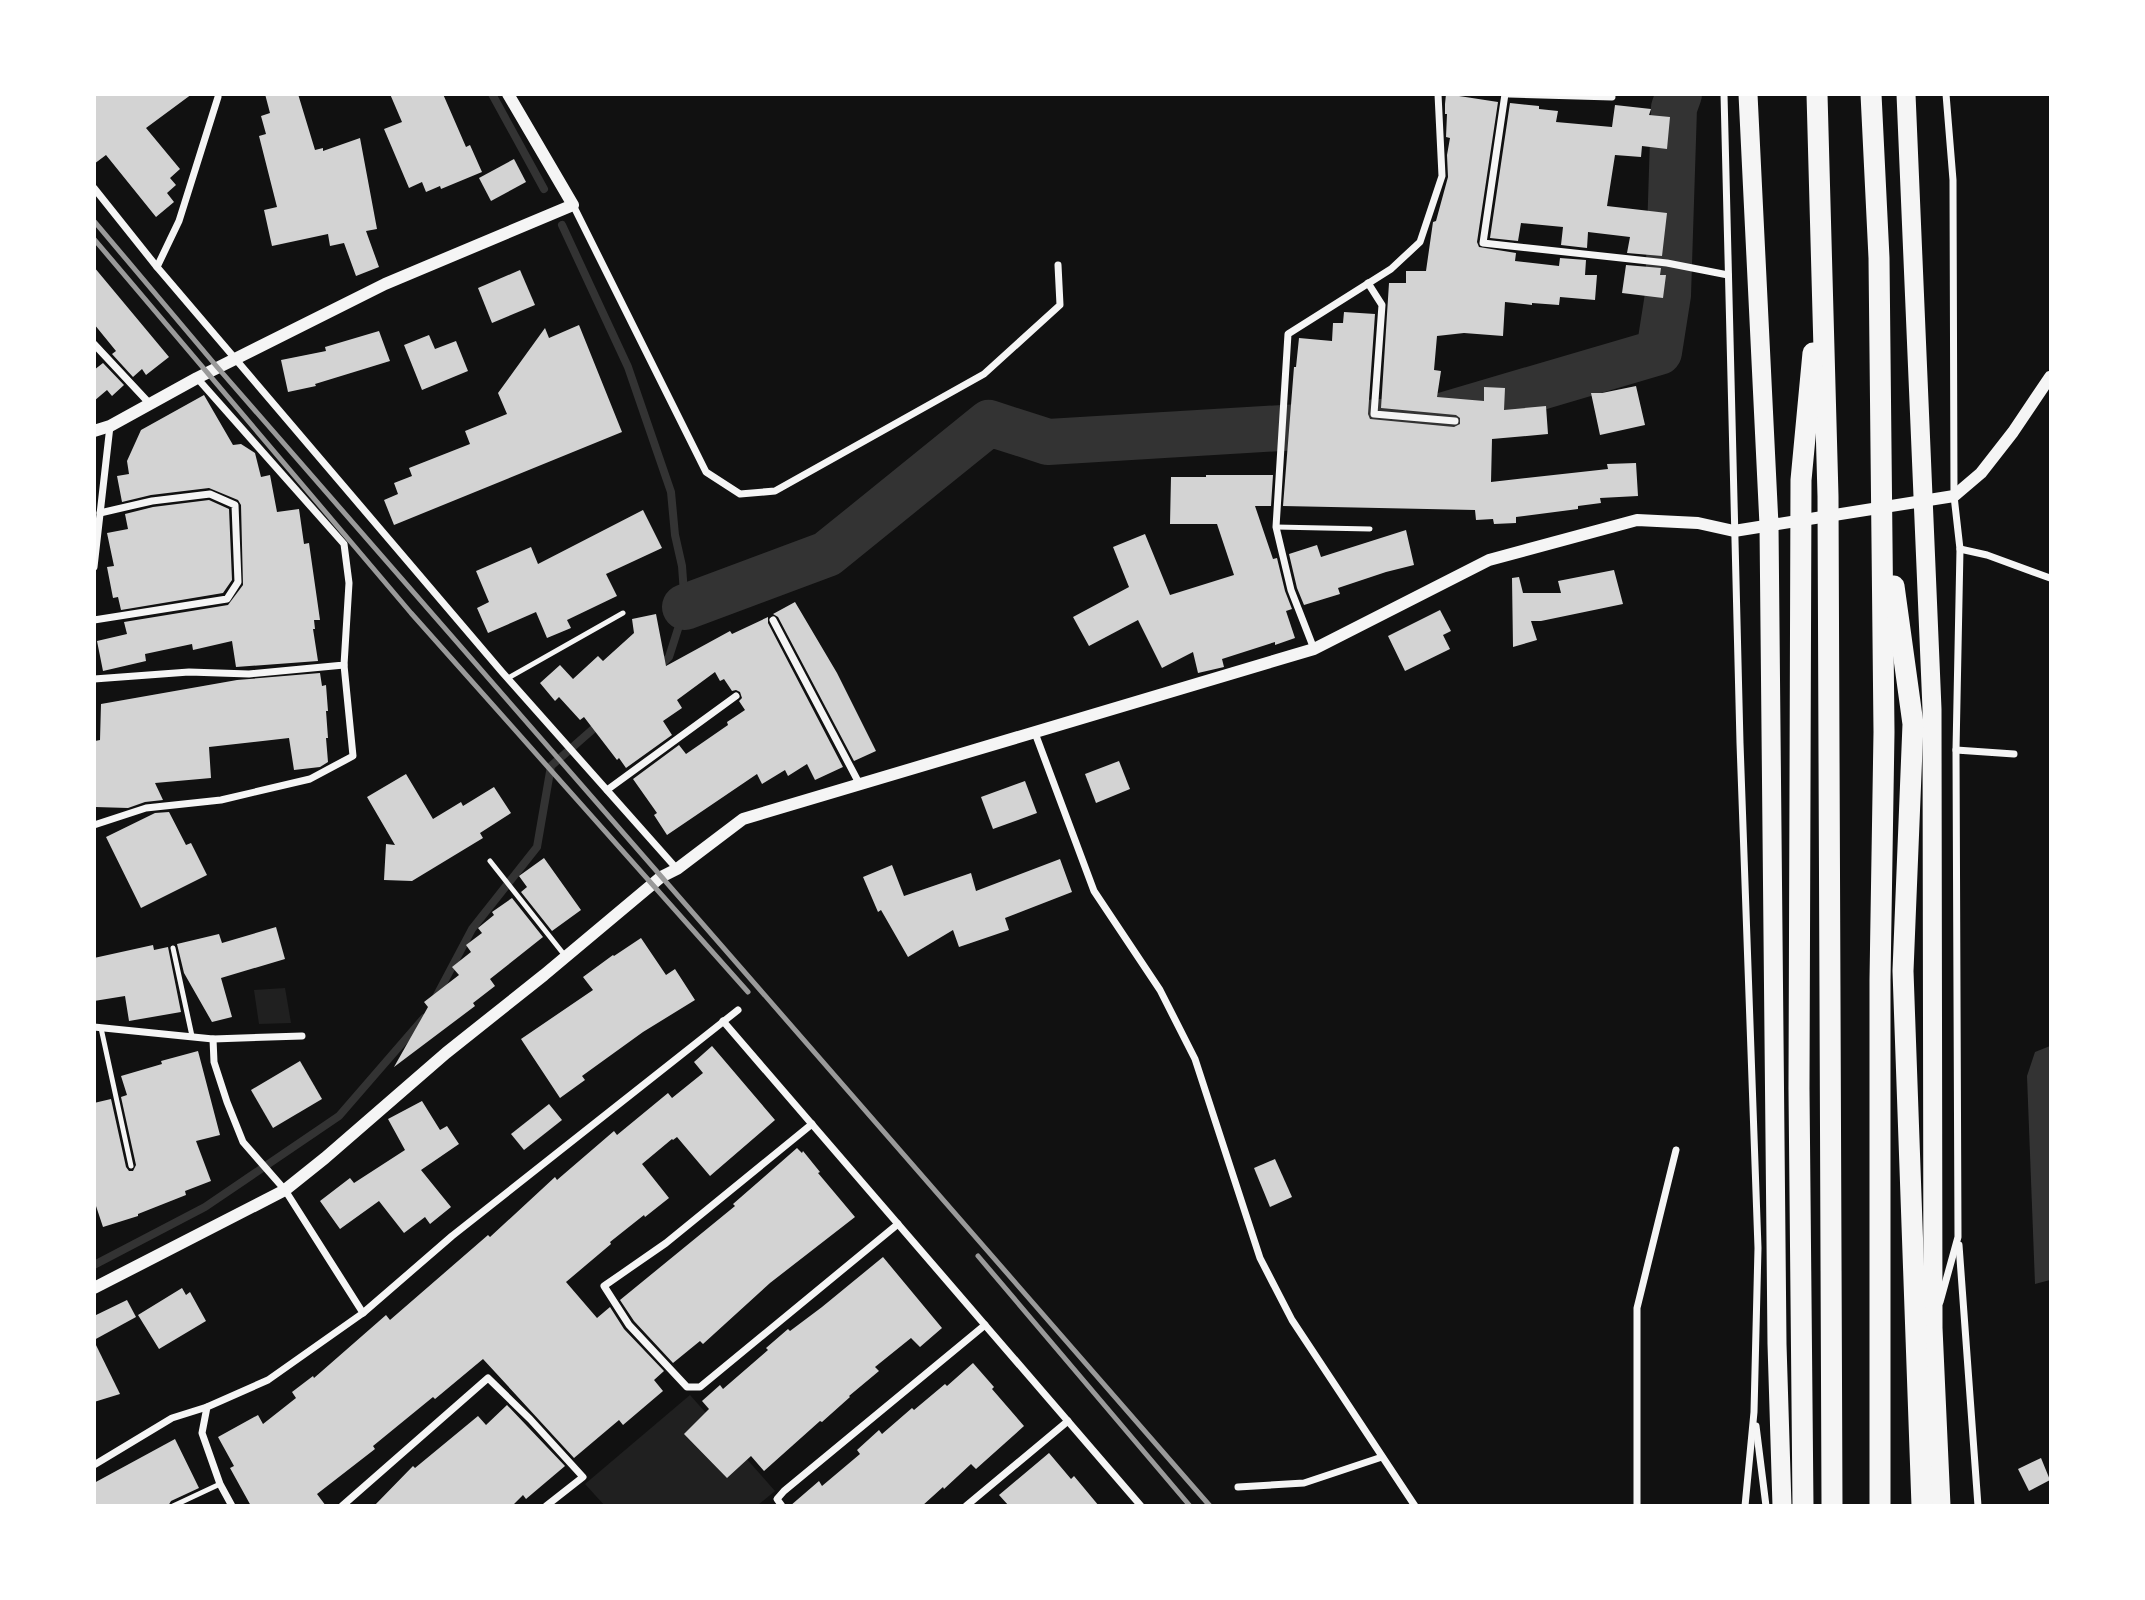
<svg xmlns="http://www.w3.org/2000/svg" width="2145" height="1600" font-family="'Times New Roman',serif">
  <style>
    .green { fill: #202020 }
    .water { fill: #333 }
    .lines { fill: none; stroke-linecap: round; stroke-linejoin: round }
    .stream { stroke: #333; stroke-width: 8 }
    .river { stroke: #333; stroke-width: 46 }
    .building { fill: #d3d3d3 }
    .service { stroke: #f5f5f5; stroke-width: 5 }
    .minor { stroke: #f5f5f5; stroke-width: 7 }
    .tertiary { stroke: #f5f5f5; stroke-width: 12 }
    .trunk { stroke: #f5f5f5; stroke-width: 19 }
    .motorway { stroke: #f5f5f5; stroke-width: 21 }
    .rail { stroke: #9a9a9a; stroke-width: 5 }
  </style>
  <rect width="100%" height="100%" fill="#111"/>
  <g class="green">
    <polygon points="285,988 291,1023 259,1024 254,990"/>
    <polygon points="690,1395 775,1491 758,1505 605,1506 585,1484"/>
  </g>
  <polygon class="water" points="2050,1046 2050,1280 2035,1284 2027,1076 2035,1052"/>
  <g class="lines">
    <g class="stream">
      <polyline points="492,94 544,189"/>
      <polyline points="562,225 628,367 671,492 675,535 682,566 685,607 669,657 658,668"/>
      <polyline points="436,997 472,929 537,847 551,766 600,723"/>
      <polyline points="94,1265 205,1207 339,1116 424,1018"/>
    </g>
    <polyline class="river" points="685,607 827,554 989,423 1048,442 1431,419 1659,352 1668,295 1674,108 1679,94"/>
  </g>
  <g class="building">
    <polygon points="94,94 192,94 146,128 180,169 170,178 176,185 167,193 174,202 156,217 106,155 94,164"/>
    <polygon points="265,94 298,94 315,150 323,148 323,151 360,138 377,229 366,231 379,267 356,276 344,243 330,246 328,234 272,246 264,210 277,207 259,136 266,134 261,116 270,113"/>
    <polygon points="390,94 443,94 466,147 470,145 482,172 441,189 440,186 426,192 422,182 409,188 384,129 402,122"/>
    <polygon points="1446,94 1498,102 1477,242 1479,247 1516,253 1515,261 1559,266 1560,258 1586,260 1585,275 1597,275 1595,300 1560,297 1559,305 1532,303 1532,305 1505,302 1503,336 1464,333 1437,336 1434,370 1441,371 1437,397 1484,401 1484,387 1505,388 1504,410 1546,406 1548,434 1492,439 1491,482 1608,469 1607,464 1636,463 1638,496 1600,498 1601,503 1578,506 1578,509 1516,517 1516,523 1494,524 1493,519 1476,520 1475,510 1283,506 1294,367 1296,367 1299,338 1332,341 1333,323 1343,323 1344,312 1375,314 1368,414 1370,419 1454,427 1460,424 1460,418 1456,415 1381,408 1389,283 1406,283 1406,271 1426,271 1433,222 1436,221 1448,177 1447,155 1450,138 1446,137 1447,114 1445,114 1445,104"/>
    <polygon points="1510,103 1539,106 1539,109 1558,111 1556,122 1612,127 1615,105 1651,109 1649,115 1670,117 1667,149 1642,146 1641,157 1615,155 1607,206 1667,213 1662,256 1627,253 1630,237 1588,232 1587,248 1561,245 1563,227 1521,223 1518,241 1490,238"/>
    <polygon points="514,159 526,182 491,201 479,178"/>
    <polygon points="1626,265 1661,268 1660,275 1666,275 1663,298 1622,293"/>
    <polygon points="94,267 169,357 146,375 142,369 133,377 112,354 116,351 94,324"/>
    <polygon points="520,270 535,305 492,323 478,288"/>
    <polygon points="579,325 622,432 394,525 384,500 398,494 394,483 412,476 409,468 470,444 465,431 507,414 498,393 545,328 549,338"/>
    <polygon points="379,331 390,361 315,384 316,386 288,392 281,360 326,351 325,347"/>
    <polygon points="429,335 435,349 456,341 468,371 422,390 404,345"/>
    <polygon points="103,363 124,385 112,396 107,390 94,401 94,370"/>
    <polygon points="1636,386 1645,425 1600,435 1591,393 1602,393"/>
    <polygon points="204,395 233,445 241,444 255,453 261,477 270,475 277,512 299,509 304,544 309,543 320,620 314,620 315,629 313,629 318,661 236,667 232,641 193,650 192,644 145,654 146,661 103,671 97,641 127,634 124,622 228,605 243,585 241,505 238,500 209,488 151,495 122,502 117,476 129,474 127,461 141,430"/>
    <polygon points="1206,475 1273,475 1271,506 1255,506 1273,559 1277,558 1285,591 1292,609 1286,611 1295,638 1275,645 1275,642 1222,659 1224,667 1198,673 1193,652 1162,668 1138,620 1089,646 1073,617 1129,587 1113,547 1145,534 1170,595 1234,575 1217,524 1170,524 1171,477 1206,477"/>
    <polygon points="209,500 229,509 232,580 223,593 121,610 118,597 113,598 107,567 114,566 107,533 128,529 125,514 153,507"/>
    <polygon points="643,510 662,548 606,574 617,596 567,620 571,628 547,638 536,612 488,633 477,608 489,602 476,571 531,547 538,564"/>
    <polygon points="1406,530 1414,565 1386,572 1338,588 1340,594 1304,605 1297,588 1289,554 1317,545 1321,557"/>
    <polygon points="1614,570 1623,604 1541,621 1531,621 1537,640 1513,647 1512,578 1519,577 1523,593 1561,593 1558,581"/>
    <polygon points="795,602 837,673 876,751 854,761 778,617 773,614"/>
    <polygon points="1440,610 1451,631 1443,635 1450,649 1405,671 1388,636"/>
    <polygon points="656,614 666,666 730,631 732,634 768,617 768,623 843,767 815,780 807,764 788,776 785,770 762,784 757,774 667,835 654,815 657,813 633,779 679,745 686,754 728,725 727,722 745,710 739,701 742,698 740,692 736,690 732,691 724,679 720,681 715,672 677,700 682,708 663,721 672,735 626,768 619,758 617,760 584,717 580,720 559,697 555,701 540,683 560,665 573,679 598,656 603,661 634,633 632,619"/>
    <polygon points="320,673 322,686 326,685 328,711 326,711 328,738 326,738 328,762 320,767 294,770 289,738 209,747 211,778 155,783 163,800 145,802 128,808 95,807 95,741 100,740 101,704 237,680"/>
    <polygon points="1119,761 1130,789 1096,803 1085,774"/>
    <polygon points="406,774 433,819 461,802 463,806 494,787 511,813 480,833 483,838 412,881 384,880 386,844 395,845 367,797"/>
    <polygon points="1025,781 1037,813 993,829 981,797"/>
    <polygon points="169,812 186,845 191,843 207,875 141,908 106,837 155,813"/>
    <polygon points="544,858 581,910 552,931 521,892 527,887 519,876"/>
    <polygon points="1060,859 1072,892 1005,918 1009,930 959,947 953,930 908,957 881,910 878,912 863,877 892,865 904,896 971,873 976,891"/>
    <polygon points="512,898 543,937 490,979 495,986 473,1003 475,1006 394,1067 428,1007 424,1002 459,975 452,967 471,952 466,945 482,933 478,928 494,915 492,912"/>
    <polygon points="276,927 285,959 221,978 232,1017 212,1022 184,973 177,944 219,934 222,943"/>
    <polygon points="641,938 666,975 675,969 695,1000 643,1032 582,1076 585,1080 560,1098 521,1039 593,990 583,977 613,955 614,956"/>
    <polygon points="153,945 154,950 168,947 181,1012 129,1021 125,996 94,1001 94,958"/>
    <polygon points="712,1046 775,1120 710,1176 677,1137 673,1140 672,1139 642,1164 669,1198 645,1217 644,1215 610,1242 611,1244 566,1282 597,1318 610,1307 624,1329 664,1371 654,1380 663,1391 623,1425 619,1420 574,1458 483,1359 435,1399 433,1397 373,1446 375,1449 317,1494 326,1506 251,1506 230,1468 234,1466 218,1437 258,1415 263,1424 296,1398 292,1392 313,1376 314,1378 386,1315 390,1320 488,1235 490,1237 555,1177 557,1180 614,1131 617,1135 668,1093 672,1098 703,1073 694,1062"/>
    <polygon points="198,1051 220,1135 196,1141 211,1181 185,1191 186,1195 138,1214 138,1216 103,1227 94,1200 94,1103 111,1099 126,1167 129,1171 133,1171 136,1165 121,1097 127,1095 121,1076 162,1064 161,1061"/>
    <polygon points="300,1061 322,1099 273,1128 251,1090"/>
    <polygon points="422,1101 440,1130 447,1126 459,1144 421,1170 451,1207 430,1224 425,1217 404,1233 379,1201 340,1229 320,1201 350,1178 354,1183 405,1150 388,1119"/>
    <polygon points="549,1104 562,1120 524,1150 511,1134"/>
    <polygon points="797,1148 802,1153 803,1151 820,1172 818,1173 855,1217 770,1283 703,1344 700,1341 673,1363 634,1321 620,1300 735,1206 733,1204"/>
    <polygon points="1275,1159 1292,1197 1270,1207 1254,1168"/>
    <polygon points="883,1257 942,1328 920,1347 911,1338 875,1367 879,1371 849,1396 850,1397 822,1422 820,1421 764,1471 751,1456 727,1478 684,1434 709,1409 702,1401 720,1385 723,1389 768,1350 766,1348 788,1329 790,1331 822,1307"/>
    <polygon points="182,1288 186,1295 190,1292 206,1321 159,1349 138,1315"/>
    <polygon points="127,1300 136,1317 94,1340 94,1316"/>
    <polygon points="94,1341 120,1394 94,1402"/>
    <polygon points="973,1363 994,1387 992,1389 1024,1426 976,1469 971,1464 944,1489 943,1487 922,1506 790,1506 819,1481 822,1486 860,1454 857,1450 879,1430 882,1434 912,1408 914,1410 945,1384 947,1386"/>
    <polygon points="507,1405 565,1466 526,1499 523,1495 512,1506 374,1506 413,1466 415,1468 478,1416 486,1425"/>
    <polygon points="175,1439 199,1488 171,1501 168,1506 94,1506 94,1483"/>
    <polygon points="1049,1453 1071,1479 1074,1476 1099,1506 1009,1506 999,1495"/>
    <polygon points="2041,1458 2050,1480 2029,1491 2018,1469"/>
  </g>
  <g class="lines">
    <g class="service">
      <polyline points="1276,527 1370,529"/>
      <polyline points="508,678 623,613"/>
      <polyline points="490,861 566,957"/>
      <polyline points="173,948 192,1036"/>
      <polyline points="101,1028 131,1166"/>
      <polyline points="173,1506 220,1484"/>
    </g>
    <g class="minor">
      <polyline points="1505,94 1483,243 1667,263 1728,275"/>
      <polyline points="1509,94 1612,97"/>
      <polyline points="1724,94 1740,743 1758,1248 1754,1412 1745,1506"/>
      <polyline points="94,188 157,267 502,672 677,869"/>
      <polyline points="573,205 706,472 740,494 775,491 984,374 1060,305 1058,265"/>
      <polyline points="157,267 179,221 218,97"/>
      <polyline points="1368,283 1382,305 1374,414 1455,421"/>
      <polyline points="94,344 150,404"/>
      <polyline points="1960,549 1987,555 2050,578"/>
      <polyline points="94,567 110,426"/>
      <polyline points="94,620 227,599 238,582 235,505 210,494 152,501 100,513"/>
      <polyline points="773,620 860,785"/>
      <polyline points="1314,649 1291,590 1276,527 1288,334 1391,269 1420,242 1442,176 1438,94"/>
      <polyline points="94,679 189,672 249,674 344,665 349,583 344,544 197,378"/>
      <polyline points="1035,733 1094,891 1160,990 1195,1059 1260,1258 1292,1320 1415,1506"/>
      <polyline points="1956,750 2014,754"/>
      <polyline points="607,790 736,696"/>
      <polyline points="94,825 146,808 221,800 310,779 353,756 344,665"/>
      <polyline points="723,1021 1141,1506"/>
      <polyline points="94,1027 213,1039 302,1036"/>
      <polyline points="213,1039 214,1062 227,1102 243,1142 285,1190 363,1313 268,1380 207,1407 202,1433 220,1484 232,1506"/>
      <polyline points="812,1124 666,1243 604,1286 629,1325 687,1387 700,1387 898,1224"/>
      <polyline points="1959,1245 1978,1506"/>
      <polyline points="1940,1302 1958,1237 1956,750 1960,549 1954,496 1953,180 1946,94"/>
      <polyline points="363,1313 452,1236 738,1010"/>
      <polyline points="1756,1426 1766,1506"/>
      <polyline points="94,1465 172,1418 207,1407"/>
      <polyline points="1238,1487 1304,1483 1382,1457"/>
      <polyline points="342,1506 488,1378 530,1419 583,1477 546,1506"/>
      <polyline points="782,1506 777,1499 784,1491 985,1325"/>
      <polyline points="966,1506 1068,1421"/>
      <polyline points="1637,1506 1637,1308 1676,1150"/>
    </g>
    <g class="tertiary">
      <polyline points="94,431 110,426 197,378 385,284 573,205 508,94"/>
      <polyline points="94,1288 285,1190 325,1158 446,1053 544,975 661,877 677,869 743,819 1314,649 1489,560 1637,520 1698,523 1734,531 1954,496 1981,473 2013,432 2050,377"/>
    </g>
    <g class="trunk">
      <polyline points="1748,94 1769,525 1777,1344 1782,1506"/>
      <polyline points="1906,94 1932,709 1933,1328 1941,1506"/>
    </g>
    <g class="motorway">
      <polyline points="1817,94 1828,496 1832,1506"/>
      <polyline points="1871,94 1879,258 1884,732 1880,980 1880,1506"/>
      <polyline points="1894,586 1913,724 1903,971 1922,1506"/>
      <polyline points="1803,1506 1799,1089 1801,480 1813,353"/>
    </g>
    <g class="rail">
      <polyline points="94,221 218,368 1210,1506"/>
      <polyline points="94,239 411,613 748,992"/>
      <polyline points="978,1256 1190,1506"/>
    </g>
  </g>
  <rect width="2145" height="1600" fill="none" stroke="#ffffff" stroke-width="192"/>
</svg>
